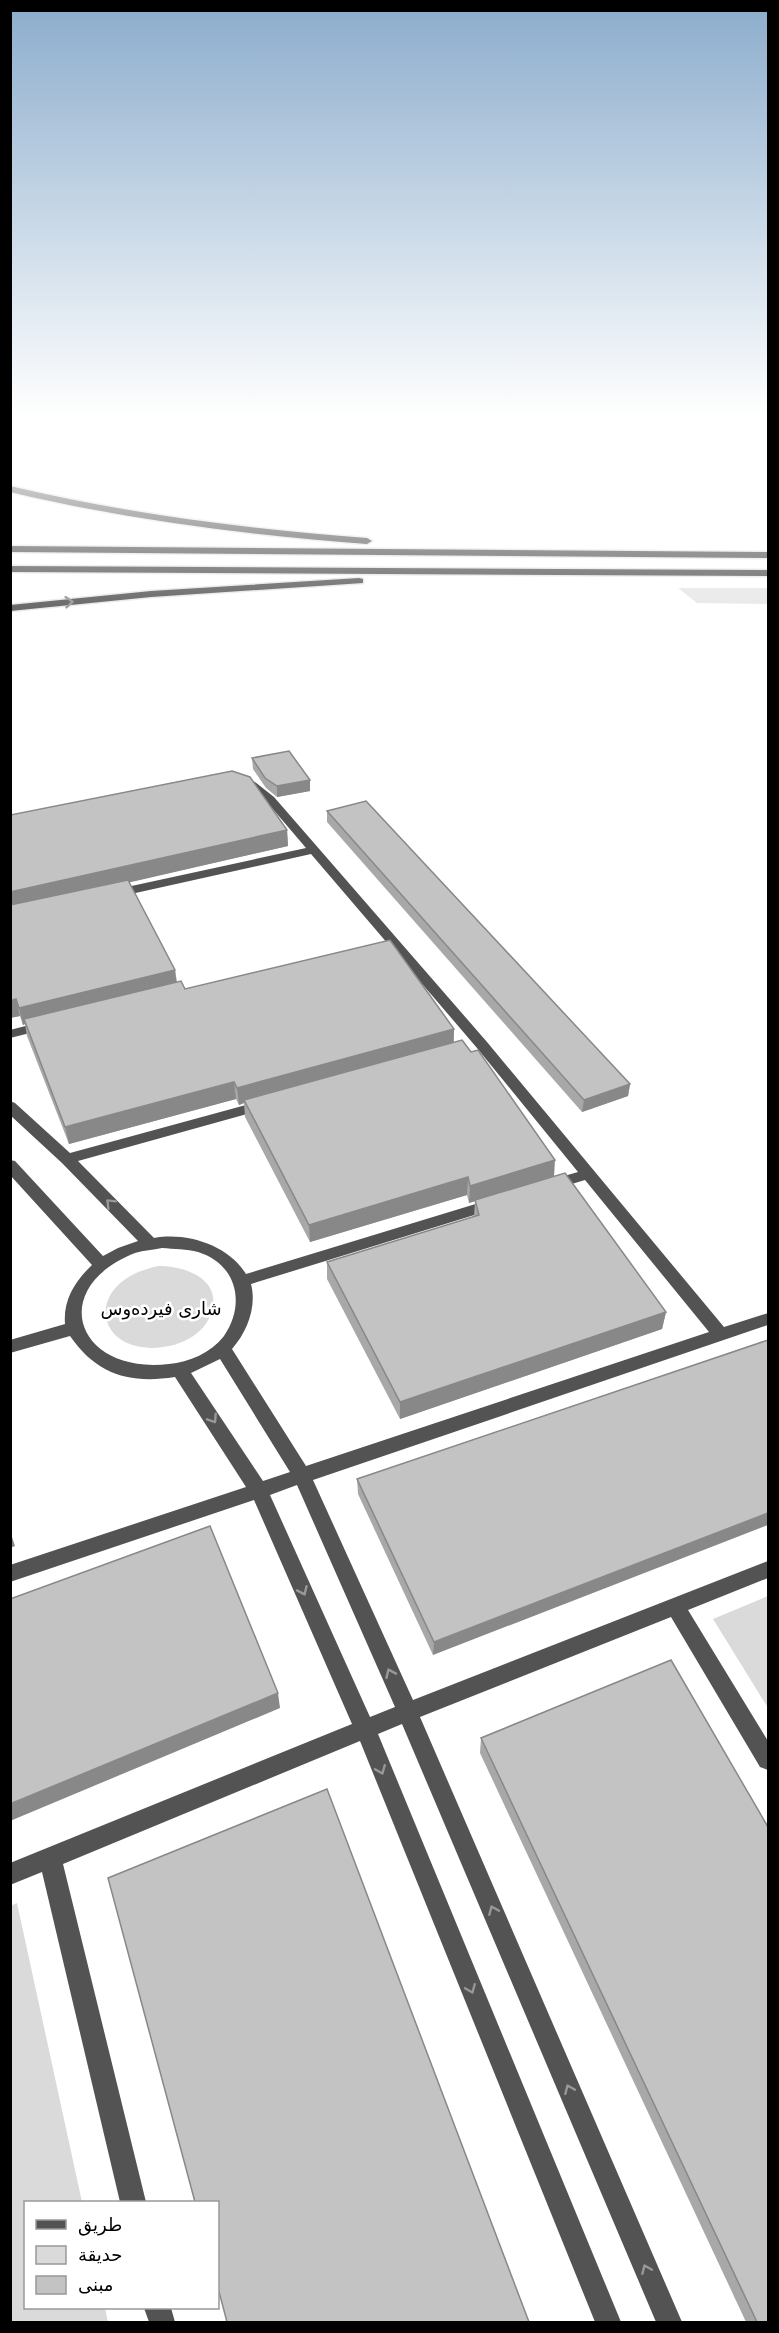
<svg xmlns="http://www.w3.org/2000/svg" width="779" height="2333" font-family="'DejaVu Sans','Noto Sans Arabic',sans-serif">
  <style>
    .green { fill: #dadada }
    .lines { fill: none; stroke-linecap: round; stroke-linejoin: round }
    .highway-casing { stroke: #dbdbdb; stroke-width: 3 }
    .minor { fill: #535353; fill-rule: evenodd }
    .highway { fill: #000; fill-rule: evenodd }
    .wall { fill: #a8a8a8 }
    .shaded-wall { fill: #888 }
    .building { fill: #c3c3c3; stroke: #888; stroke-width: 1.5 }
    .oneway { stroke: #595959 }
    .oneway2 { stroke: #989898 }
    .labels { text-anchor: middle; stroke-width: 5; stroke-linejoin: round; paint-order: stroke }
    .neighbourhood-label { font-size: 18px; fill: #000; stroke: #fff }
  </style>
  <rect width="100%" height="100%" fill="#fff"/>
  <g class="green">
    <polygon points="678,588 768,588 768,604 697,603"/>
    <path d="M158,1266C190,1266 229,1283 207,1322C199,1335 184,1343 169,1346C96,1361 78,1283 158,1266Z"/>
    <polygon points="768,1596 768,1708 713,1619"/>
    <polygon points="17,1903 82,2202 26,2202 26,2308 105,2308 108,2322 11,2322 10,1906"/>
  </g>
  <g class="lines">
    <defs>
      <g id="highway">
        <path d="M10,486C128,514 247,529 367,538L372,541L367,544C247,535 128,520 10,492Z"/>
        <polygon points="10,546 768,552 768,558 10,552"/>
        <polygon points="10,566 768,570 768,576 10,572"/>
        <polygon points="359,578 363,579 363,583 151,597 10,611 10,605 151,591"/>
      </g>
    </defs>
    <use href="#highway" class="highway-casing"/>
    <g class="minor">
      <path d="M244,778L255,782L274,797L487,1042L724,1327L768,1313V1325L313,1480L413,1700L768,1561V1578L688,1610L768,1741V1770L760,1767L671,1617L420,1717L682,2322H656L402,1724L378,1734L621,2322H595L360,1741L63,1864L146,2202H120L42,1872L10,1885V1863L352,1724L254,1500L10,1582V1565L246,1487L175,1377C130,1384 97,1375 70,1336L10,1353V1340L65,1324C63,1300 75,1281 92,1265L10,1175V1160L15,1161L103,1256L118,1248L138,1241L62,1163L10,1115V1101L15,1103L70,1153L264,1100L269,1102L271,1105L269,1108L78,1161L154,1238C187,1232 228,1245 246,1274L492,1199L497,1200L500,1204L497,1208L251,1284C257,1307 247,1332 232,1349L306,1466L709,1332L585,1180L552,1190L547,1189L544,1185L547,1181L578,1172L477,1048L311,854L113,898L109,897V891L113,890L306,848L266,801L240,783V779ZM162,1248C174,1249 187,1249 198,1252C237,1264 246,1304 224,1336C211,1353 189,1362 169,1364C76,1375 46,1288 135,1253C144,1250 153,1250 162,1248ZM220,1359L290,1472L263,1481L191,1373ZM297,1485L395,1707L370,1717L270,1495Z"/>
      <polygon points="45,1021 52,1025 50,1028 10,1038 10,1030"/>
      <polygon points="144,2308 171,2308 175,2322 149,2322"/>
    </g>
    <use href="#highway" class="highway"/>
  </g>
  <g class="wall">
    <polygon points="252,758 310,791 277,797 266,788 253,769"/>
    <polygon points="327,811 630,1084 628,1096 582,1112 327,822"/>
    <polygon points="10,815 287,830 288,846 129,882 175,970 177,982 185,989 454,1029 454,1043 554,1176 666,1312 662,1329 400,1419 327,1279 327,1262 474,1217 475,1201 469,1203 467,1195 310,1242 245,1117 244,1103 239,1105 236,1099 69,1144 27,1036 25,1024 23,1025 20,1016 10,1018"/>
    <polygon points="768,1340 433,1655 358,1494 357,1479"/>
    <polygon points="481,1738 768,2322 746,2322 480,1753"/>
  </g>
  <g class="shaded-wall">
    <polygon points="310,780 310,791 277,797 277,786"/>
    <polygon points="287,830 288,846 10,910 10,892"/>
    <polygon points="175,970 177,987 24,1019 25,1024 23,1025 19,1008"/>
    <polygon points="16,999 20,1016 10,1018 10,1001"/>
    <polygon points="454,1029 453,1046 244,1100 244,1103 239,1105 237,1088"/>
    <polygon points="234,1082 236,1099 69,1144 65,1127"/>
    <polygon points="630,1084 628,1096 582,1112 584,1100"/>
    <polygon points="555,1160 554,1177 469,1203 470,1186"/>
    <polygon points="468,1177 467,1195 310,1242 309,1225"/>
    <polygon points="666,1312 662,1329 400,1419 400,1402"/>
    <polygon points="768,1513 768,1525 433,1655 434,1642"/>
    <polygon points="10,1531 15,1546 10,1548"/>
    <polygon points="278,1693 280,1708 10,1821 10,1804"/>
  </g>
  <g class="building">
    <polygon points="289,751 310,780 277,786 265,778 252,758"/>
    <polygon points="232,771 250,777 287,830 10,892 10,815"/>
    <polygon points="366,801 630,1084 584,1100 327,811"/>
    <polygon points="128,880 175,970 19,1008 16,999 10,1001 10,905"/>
    <polygon points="390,940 454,1029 237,1088 234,1082 65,1127 24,1019 181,981 185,989"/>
    <polygon points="462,1040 471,1052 478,1050 555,1160 470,1186 468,1177 309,1225 244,1100"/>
    <polygon points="565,1173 666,1312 400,1402 327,1262 479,1215 475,1200"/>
    <polygon points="768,1340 768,1513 434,1642 357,1479"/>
    <polygon points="210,1526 278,1693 10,1804 10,1599"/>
    <polygon points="671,1660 768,1827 768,2322 757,2322 481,1738"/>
    <polygon points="327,1789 529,2322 227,2322 218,2288 218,2202 195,2202 108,1878"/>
  </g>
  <defs><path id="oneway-chevron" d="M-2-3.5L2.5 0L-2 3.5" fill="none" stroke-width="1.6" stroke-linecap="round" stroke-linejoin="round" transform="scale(1.5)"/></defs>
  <use class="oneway" href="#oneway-chevron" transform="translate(69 602) rotate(-5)"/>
  <g class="oneway2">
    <use href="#oneway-chevron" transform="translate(110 1203) rotate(-135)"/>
    <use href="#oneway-chevron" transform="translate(213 1419) rotate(57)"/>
    <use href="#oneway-chevron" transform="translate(303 1591) rotate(66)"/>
    <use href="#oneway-chevron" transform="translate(390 1673) rotate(-114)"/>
    <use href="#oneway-chevron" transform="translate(381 1770) rotate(68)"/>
    <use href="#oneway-chevron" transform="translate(493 1910) rotate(-113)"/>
    <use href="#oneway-chevron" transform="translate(471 1989) rotate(68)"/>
    <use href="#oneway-chevron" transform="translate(569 2089) rotate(-113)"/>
    <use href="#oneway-chevron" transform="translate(646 2269) rotate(-113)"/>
  </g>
  <linearGradient id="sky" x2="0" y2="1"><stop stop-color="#8baccc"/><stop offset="0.56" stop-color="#fff"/><stop offset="1" stop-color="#fff" stop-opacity="0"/></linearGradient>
  <rect width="779" height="744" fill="url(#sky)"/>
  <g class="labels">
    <g class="neighbourhood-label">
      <text x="161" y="1315">شاری فیردەوس</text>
    </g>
  </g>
  <rect width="779" height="2333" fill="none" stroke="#000000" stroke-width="24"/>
  <rect x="24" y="2201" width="195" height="108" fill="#ffffff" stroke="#999999" stroke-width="1.5"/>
  <rect x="36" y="2220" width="30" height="9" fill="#535353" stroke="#999999" stroke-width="1.5"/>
  <text x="78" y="2231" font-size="18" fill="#000000">طريق</text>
  <rect x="36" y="2246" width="30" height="18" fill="#dadada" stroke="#999999" stroke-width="1.5"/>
  <text x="78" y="2261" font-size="18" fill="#000000">حديقة</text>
  <rect x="36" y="2276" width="30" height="18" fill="#c3c3c3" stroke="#999999" stroke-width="1.5"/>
  <text x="78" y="2291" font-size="18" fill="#000000">مبنى</text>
</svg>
